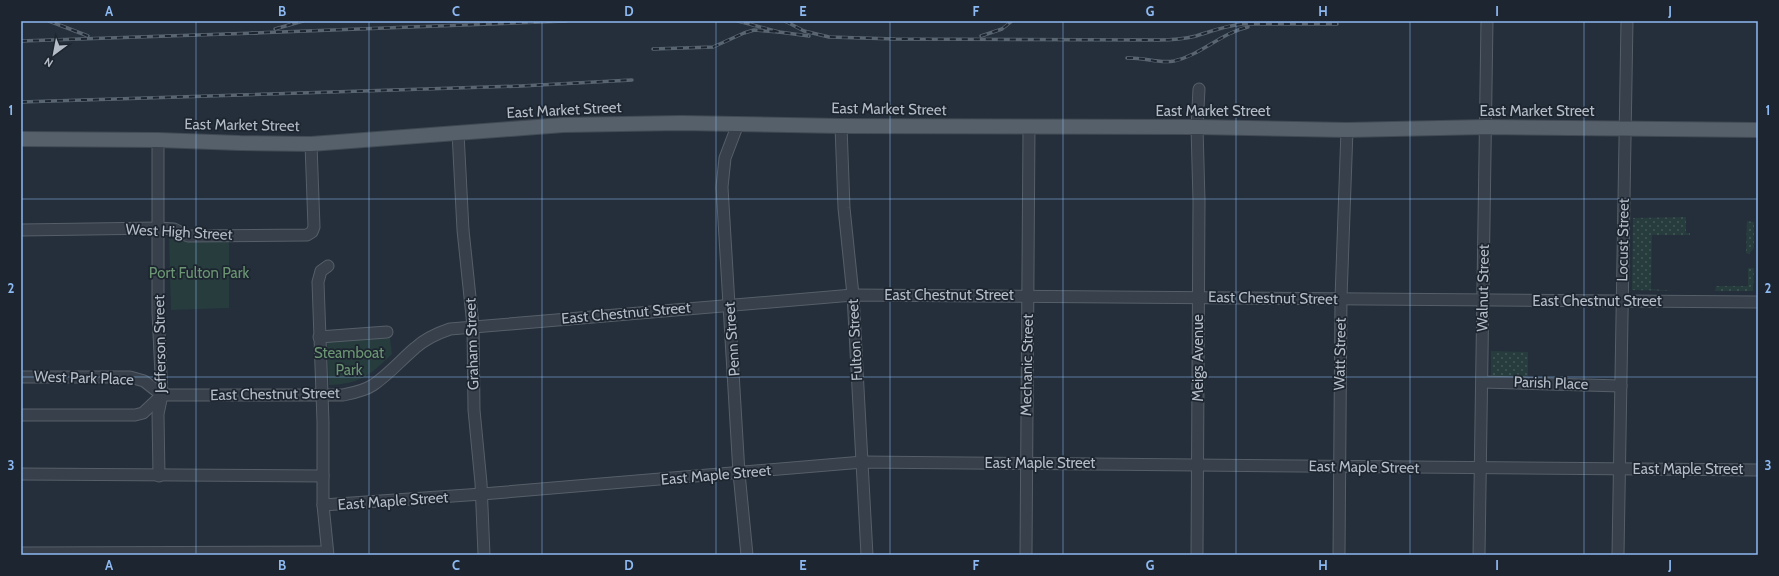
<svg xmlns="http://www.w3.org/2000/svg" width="1779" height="576" font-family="Cabin,sans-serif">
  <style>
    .grass { fill: url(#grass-dots) }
    .green { fill: #273c3d }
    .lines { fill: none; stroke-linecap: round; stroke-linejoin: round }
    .minor-casing { stroke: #565f69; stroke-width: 13 }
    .major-casing { stroke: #414a54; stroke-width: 16 }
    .minor { stroke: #38414b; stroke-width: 11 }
    .major { stroke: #56606b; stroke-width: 14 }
    .rail-casing { stroke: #5a6572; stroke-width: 3.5 }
    .rail { stroke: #1d2630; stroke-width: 2; stroke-dasharray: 6; stroke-linecap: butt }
    .grid { fill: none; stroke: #8db9f2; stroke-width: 1; stroke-opacity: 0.55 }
    .labels { text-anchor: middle; stroke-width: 3.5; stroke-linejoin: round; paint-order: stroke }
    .street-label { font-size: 15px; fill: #b3bcc7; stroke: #1d2630 }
    .park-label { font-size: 15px; fill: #6c9673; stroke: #1d2630 }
    .neatline { fill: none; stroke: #8db9f2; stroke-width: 1.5 }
    .grid-label { font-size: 13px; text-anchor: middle; font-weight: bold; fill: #8db9f2 }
  </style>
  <defs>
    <pattern id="grass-dots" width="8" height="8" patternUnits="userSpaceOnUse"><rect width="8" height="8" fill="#273c3d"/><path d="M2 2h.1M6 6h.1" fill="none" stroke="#445658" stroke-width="1.8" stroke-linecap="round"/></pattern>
  </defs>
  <rect width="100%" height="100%" fill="#242f3b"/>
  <g class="grass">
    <polygon points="1686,217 1686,233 1690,233 1690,235 1652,235 1651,289 1674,291 1632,290 1633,218"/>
    <polygon points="1747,221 1754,222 1754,248 1749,254 1746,253"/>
    <polygon points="1748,268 1754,268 1753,291 1715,291 1716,286 1748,286"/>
    <polygon points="1491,351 1528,352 1528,376 1527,380 1491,380"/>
  </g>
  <g class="green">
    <polygon points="169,239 229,239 229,308 171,310"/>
    <path d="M390,338L392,354C370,375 361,384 329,385L327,342Z"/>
  </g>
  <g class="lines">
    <defs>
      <g id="minor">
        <polyline points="738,124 725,158 722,187 739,473 747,555"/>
        <polyline points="841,126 844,208 853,295 867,555"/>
        <polyline points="458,133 463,230 473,326 474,410 481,483 484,555"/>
        <polyline points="158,140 158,313 162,395 158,414 159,476"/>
        <polyline points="21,230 158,228 174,229 188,236 307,235 312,232 314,227 311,144"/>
        <polyline points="328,266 321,271 318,282 323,422 323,505 328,555"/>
        <polyline points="319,337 387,332"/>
        <polyline points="21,377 130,377 144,381 162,395"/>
        <polyline points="1482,382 1621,386"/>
        <path d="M162,395H343C353,393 364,391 373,385C388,375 401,360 415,348C425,339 438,333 450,329L853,295L1758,302"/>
        <polyline points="21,415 135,415 143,413 162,395"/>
        <polyline points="21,474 323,476"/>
        <polyline points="323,505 482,494 863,462 1758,470"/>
        <polyline points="21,553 327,552"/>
        <polyline points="1026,555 1029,127"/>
        <polyline points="1197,555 1199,201 1197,127 1199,89"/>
        <polyline points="1339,555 1341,298 1347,130"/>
        <polyline points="1479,555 1487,21"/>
        <polyline points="1618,555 1627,21"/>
      </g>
      <polyline id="major" points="21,139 158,140 240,143 311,144 563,125 681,123 841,126 1197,127 1347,130 1486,127 1758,130"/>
    </defs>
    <use href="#minor" class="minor-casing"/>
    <use href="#major" class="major-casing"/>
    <use href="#minor" class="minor"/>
    <use href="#major" class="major"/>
    <defs>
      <g id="rail">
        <polyline points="49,21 88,36"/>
        <polyline points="738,21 779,32 809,36"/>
        <path d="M785,21L804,31L829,37L895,39L1158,40C1171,40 1184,39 1196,36C1212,31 1225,26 1242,24H1337"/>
        <polyline points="275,29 303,21"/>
        <polyline points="252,33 566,21"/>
        <polyline points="981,36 1002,29 1012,21"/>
        <polyline points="21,41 257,33"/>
        <polyline points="653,49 713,47 744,33 754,30 779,32"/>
        <path d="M1127,58C1143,57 1158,64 1174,61C1201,55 1221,33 1248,27"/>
        <polyline points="21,102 521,86 632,80"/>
      </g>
    </defs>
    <use href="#rail" class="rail-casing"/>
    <use href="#rail" class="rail"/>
  </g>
  <path class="grid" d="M196,21V555M369,21V555M542,21V555M716,21V555M890,21V555M1063,21V555M1236,21V555M1410,21V555M1584,21V555M21,199H1758M21,377H1758"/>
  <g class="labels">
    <g class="street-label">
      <text transform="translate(889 109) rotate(1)" y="5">East Market Street</text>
      <text transform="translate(564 110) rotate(-3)" y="5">East Market Street</text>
      <text x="1213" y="116">East Market Street</text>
      <text x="1537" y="116">East Market Street</text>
      <text transform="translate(242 125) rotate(1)" y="5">East Market Street</text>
      <text transform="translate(179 232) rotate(3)" y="5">West High Street</text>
      <text transform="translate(1623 240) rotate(-89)" y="5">Locust Street</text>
      <text transform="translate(1483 288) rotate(-89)" y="5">Walnut Street</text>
      <text x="949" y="300">East Chestnut Street</text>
      <text transform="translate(1273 298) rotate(1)" y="5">East Chestnut Street</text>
      <text x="1597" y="306">East Chestnut Street</text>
      <text transform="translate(626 313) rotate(-5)" y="5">East Chestnut Street</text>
      <text transform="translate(732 339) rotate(-94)" y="5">Penn Street</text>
      <text transform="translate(855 340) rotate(-93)" y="5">Fulton Street</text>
      <text transform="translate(160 344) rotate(-91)" y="5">Jefferson Street</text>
      <text transform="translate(472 344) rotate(-92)" y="5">Graham Street</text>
      <text transform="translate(1340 354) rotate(-89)" y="5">Watt Street</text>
      <text transform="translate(1198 358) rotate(-90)" y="5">Meigs Avenue</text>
      <text transform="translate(1027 365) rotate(-89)" y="5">Mechanic Street</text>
      <text transform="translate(84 378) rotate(2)" y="5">West Park Place</text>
      <text transform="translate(1551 383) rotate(2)" y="5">Parish Place</text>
      <text transform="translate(275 394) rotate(-1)" y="5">East Chestnut Street</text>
      <text x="1040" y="468">East Maple Street</text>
      <text transform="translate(1364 467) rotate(1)" y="5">East Maple Street</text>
      <text x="1688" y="474">East Maple Street</text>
      <text transform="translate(716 475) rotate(-5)" y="5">East Maple Street</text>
      <text transform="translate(393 501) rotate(-4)" y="5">East Maple Street</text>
    </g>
    <g class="park-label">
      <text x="199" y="278">Port Fulton Park</text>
      <text x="349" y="358">Steamboat<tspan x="349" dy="17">Park</tspan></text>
    </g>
  </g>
  <rect width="1779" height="576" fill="none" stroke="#1d2630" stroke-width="44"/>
  <g transform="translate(54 54) rotate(212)" stroke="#1d2630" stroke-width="3" paint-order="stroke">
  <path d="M0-3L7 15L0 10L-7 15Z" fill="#b3bcc7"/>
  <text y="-6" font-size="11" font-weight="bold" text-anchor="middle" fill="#b3bcc7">N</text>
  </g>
  <rect x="22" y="22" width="1735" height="532" class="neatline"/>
  <g class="grid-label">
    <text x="109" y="16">A</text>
    <text x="282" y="16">B</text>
    <text x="456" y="16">C</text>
    <text x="629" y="16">D</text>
    <text x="803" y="16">E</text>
    <text x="976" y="16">F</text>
    <text x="1150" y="16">G</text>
    <text x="1323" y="16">H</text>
    <text x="1497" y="16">I</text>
    <text x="1670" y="16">J</text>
    <text x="11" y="115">1</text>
    <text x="1768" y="115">1</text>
    <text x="11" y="293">2</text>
    <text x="1768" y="293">2</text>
    <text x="11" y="470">3</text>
    <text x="1768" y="470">3</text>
    <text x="109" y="570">A</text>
    <text x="282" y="570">B</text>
    <text x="456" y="570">C</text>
    <text x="629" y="570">D</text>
    <text x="803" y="570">E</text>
    <text x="976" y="570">F</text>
    <text x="1150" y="570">G</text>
    <text x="1323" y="570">H</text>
    <text x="1497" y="570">I</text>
    <text x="1670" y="570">J</text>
  </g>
</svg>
